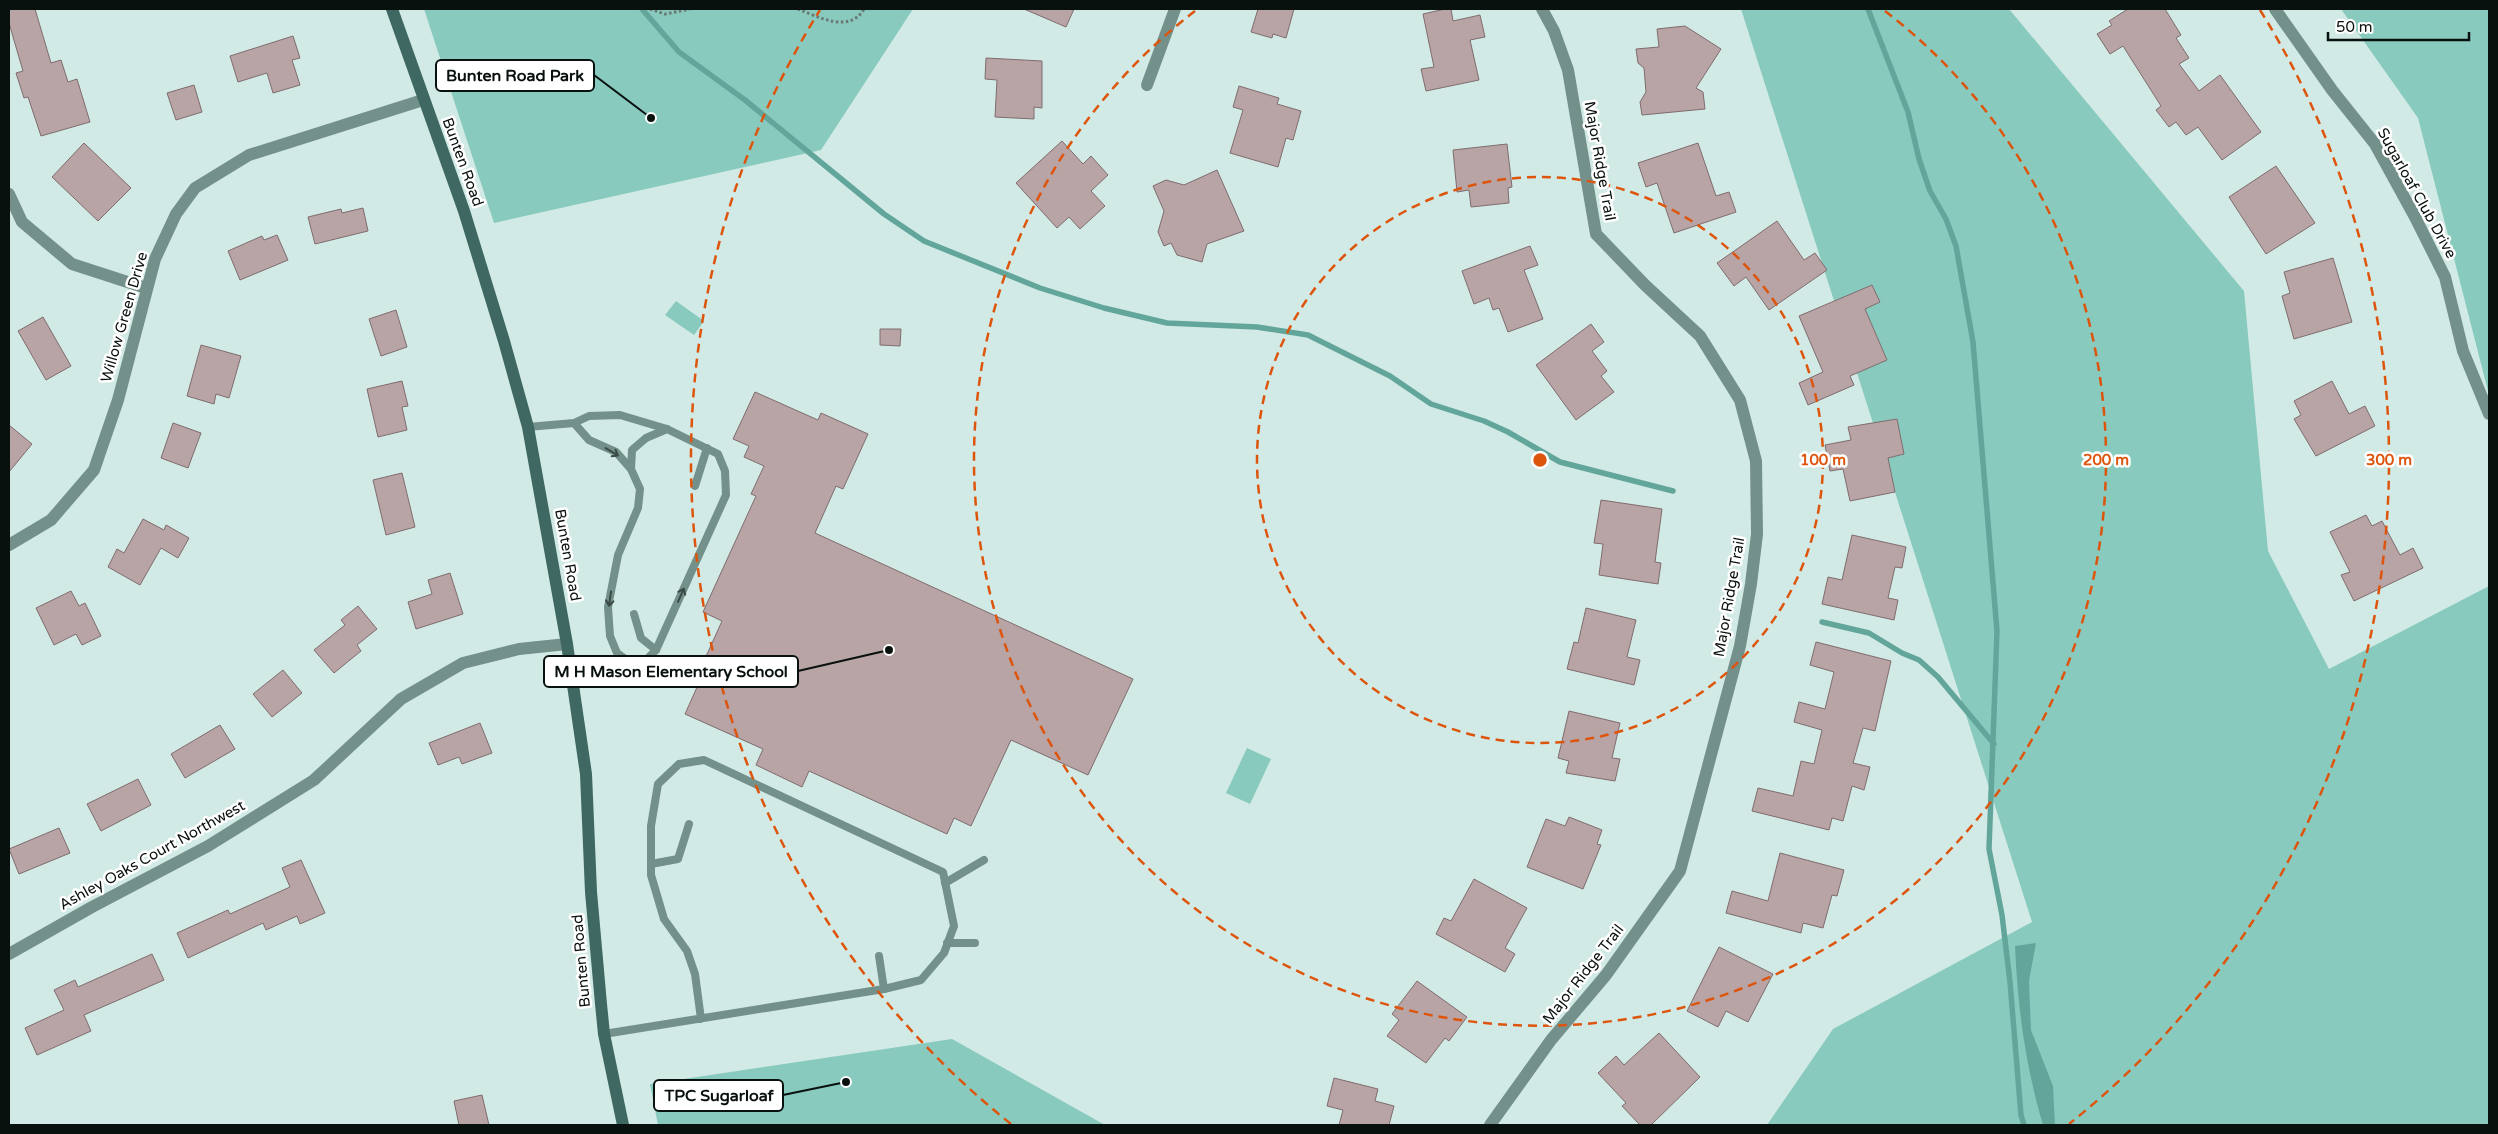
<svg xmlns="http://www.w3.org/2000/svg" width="2498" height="1134" font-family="'Varela Round',sans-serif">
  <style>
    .green { fill: #89cabf }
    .water { fill: #62a69b }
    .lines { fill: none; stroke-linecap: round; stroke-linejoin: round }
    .stream { stroke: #62a69b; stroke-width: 5.5 }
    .building { fill: #b8a3a5; stroke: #7f6c6e }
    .path { stroke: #687874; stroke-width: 3; stroke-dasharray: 2.5 2.5; stroke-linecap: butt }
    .lane { stroke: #74908b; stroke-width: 8 }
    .street { stroke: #74908b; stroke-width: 12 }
    .secondary { stroke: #3e6861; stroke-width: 12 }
    .oneway { stroke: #394a47 }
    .ring { fill: none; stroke: #dd550c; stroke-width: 2.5; stroke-dasharray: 9 6 }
    .labels { text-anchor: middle; stroke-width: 5; stroke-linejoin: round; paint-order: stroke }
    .street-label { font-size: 15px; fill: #09110f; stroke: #fff }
    .centre { fill: #dd550c; stroke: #fff; stroke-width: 2.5 }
    .ring-label { font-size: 15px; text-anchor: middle; font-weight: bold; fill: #dd550c; stroke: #fff; stroke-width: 5; stroke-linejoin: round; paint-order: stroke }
    .leader { fill: none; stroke: #09110f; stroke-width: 2 }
    .callout-dot { fill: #09110f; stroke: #fff; stroke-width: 2 }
    .callout { fill: #fff; stroke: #09110f; stroke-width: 2 }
    .callout-label { font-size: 16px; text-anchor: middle; font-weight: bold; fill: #09110f }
  </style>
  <rect width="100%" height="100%" fill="#d2eae5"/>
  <g class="green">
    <polygon points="424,9 913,9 821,150 494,223"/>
    <polygon points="1741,9 2009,9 2244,291 2268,551 2329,669 2489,586 2489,1125 1767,1125 1833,1029 2032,922"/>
    <polygon points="2341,9 2489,9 2489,395 2418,118"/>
    <polygon points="676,301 704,321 694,335 665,315"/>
    <polygon points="1247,748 1271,759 1250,804 1226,793"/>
    <polygon points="952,1039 1105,1125 658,1125 650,1084"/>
  </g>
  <path class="water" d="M2036,943L2029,981L2031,1030L2053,1086L2055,1125H2043C2025,1063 2018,1011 2015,946Z"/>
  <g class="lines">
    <g class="stream">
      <polyline points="642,9 679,52 745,100 884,214 924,241 1040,288 1104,308 1167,323 1257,327 1308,335 1390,376 1431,404 1484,421 1508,432 1560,462 1673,491"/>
      <polyline points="1868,9 1908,112 1919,159 1930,191 1946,219 1956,246 1973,342 1997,631 1989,849 2002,915 2010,982 2021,1115 2024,1125"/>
      <polyline points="1822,622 1869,633 1902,653 1919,660 1938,677 1994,744"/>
    </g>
  </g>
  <g class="building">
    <polygon points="9,9 35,9 51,63 61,60 68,82 77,79 90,122 41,136 28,97 24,98 16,73 23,71 9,23"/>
    <polygon points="1024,9 1074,9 1066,27"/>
    <polygon points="1258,9 1294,9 1286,38 1273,34 1272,38 1251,32"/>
    <polygon points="1445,9 1451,9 1453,21 1480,15 1485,37 1470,40 1479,80 1426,91 1421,69 1434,67 1423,14"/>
    <polygon points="2128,9 2165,9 2181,35 2176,38 2189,58 2179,64 2199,91 2220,75 2261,132 2222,160 2198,127 2186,135 2176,122 2169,127 2156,110 2161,106 2123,46 2110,54 2097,34 2112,25 2109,21"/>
    <polygon points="1685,26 1721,49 1696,88 1703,92 1705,109 1642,115 1640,102 1646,92 1644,68 1638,63 1636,49 1659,47 1657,29"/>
    <polygon points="293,36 300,58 292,60 300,85 273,93 267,73 238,82 230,56"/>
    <polygon points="986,58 1042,61 1042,108 1034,107 1034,119 995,117 997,80 985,79"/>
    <polygon points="194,85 202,112 176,120 167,93"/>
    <polygon points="1239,86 1279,98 1277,104 1301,111 1293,140 1286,138 1278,167 1230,153 1243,110 1233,107"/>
    <polygon points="1062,141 1083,164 1091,156 1108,175 1091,191 1105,206 1080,229 1069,217 1057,228 1016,183"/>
    <polygon points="84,143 131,188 98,221 52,177"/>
    <polygon points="1698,143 1716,196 1729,192 1736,212 1674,233 1657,183 1646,187 1638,163"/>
    <polygon points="1507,144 1512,187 1508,188 1509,203 1471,207 1469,190 1457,192 1453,150"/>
    <polygon points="2276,166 2315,223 2266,254 2229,197"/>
    <polygon points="1217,170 1244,231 1207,244 1202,262 1177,255 1171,243 1164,246 1158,232 1164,211 1153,186 1166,180 1184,185"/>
    <polygon points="363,208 368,231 315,244 308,217 341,209 342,213"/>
    <polygon points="1777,221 1804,260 1815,253 1827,270 1769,310 1746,277 1734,286 1717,263"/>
    <polygon points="277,235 288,260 240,280 228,251 262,236 264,240"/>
    <polygon points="1530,246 1538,265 1524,270 1543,319 1508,332 1499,308 1493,310 1489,298 1474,304 1462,271"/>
    <polygon points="2333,258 2352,322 2294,339 2282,296 2290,293 2284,272"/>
    <polygon points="1872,285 1880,302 1865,309 1887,360 1850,376 1854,385 1808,405 1799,383 1823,372 1799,316"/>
    <polygon points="396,310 407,347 381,356 369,319"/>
    <polygon points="43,317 71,366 46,380 18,331"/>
    <polygon points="1591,324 1604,342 1592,351 1607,371 1601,376 1614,392 1576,420 1536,365"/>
    <polygon points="880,329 901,329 900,346 880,345"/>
    <polygon points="201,345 241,356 229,398 216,394 214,404 187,396"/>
    <polygon points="402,381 408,406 402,407 407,430 378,437 367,389"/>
    <polygon points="2332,381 2349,414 2365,406 2375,426 2316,456 2294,419 2301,415 2294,401"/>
    <polygon points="755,392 818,420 821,413 868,434 843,489 836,486 815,533 1133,679 1088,775 1011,740 971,826 954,818 947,834 809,771 802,787 756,765 763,749 685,714 698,685 694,683 722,621 703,612 756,496 751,494 764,466 744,457 749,446 733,439"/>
    <polygon points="1897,419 1904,454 1888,458 1895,492 1850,501 1843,469 1830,471 1825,445 1851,440 1848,427"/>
    <polygon points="173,423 201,433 188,468 161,458"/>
    <polygon points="9,425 32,444 9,472"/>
    <polygon points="402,473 415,527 386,535 373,480"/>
    <polygon points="1601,500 1662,509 1655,562 1661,563 1658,584 1599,575 1603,544 1594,543"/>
    <polygon points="2366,515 2372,526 2382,521 2400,555 2413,548 2423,568 2354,601 2341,575 2350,572 2330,532"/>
    <polygon points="143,519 164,530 166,525 189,538 178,558 161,548 140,585 108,567 117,549 124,553"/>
    <polygon points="1852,535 1906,547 1902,568 1895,567 1888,598 1898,600 1894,620 1822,604 1828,577 1842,580"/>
    <polygon points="450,573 463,614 416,629 408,602 432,594 428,580"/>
    <polygon points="71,591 79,606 85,603 101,636 82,645 76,634 54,645 36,608"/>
    <polygon points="358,606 377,629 357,645 361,651 334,673 314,650 345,625 341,620"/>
    <polygon points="1586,608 1636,620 1627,657 1640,660 1634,685 1567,669 1574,642 1578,643"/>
    <polygon points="1816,642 1891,661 1875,731 1863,728 1853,763 1870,767 1864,790 1852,786 1843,821 1832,818 1829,830 1752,811 1758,788 1793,796 1801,761 1814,764 1822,730 1794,722 1799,702 1825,709 1834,672 1810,665"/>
    <polygon points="283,670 302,693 272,717 253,694"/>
    <polygon points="1569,711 1620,723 1612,758 1620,759 1615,781 1566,773 1569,761 1558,758"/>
    <polygon points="480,723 492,753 462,764 459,757 438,765 429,743"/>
    <polygon points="220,725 235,749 185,778 171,754"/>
    <polygon points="138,779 151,805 101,831 87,804"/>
    <polygon points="1569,817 1602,830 1597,844 1601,845 1583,889 1527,867 1546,819 1565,826"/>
    <polygon points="59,828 70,853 19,874 9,849"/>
    <polygon points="1780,853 1844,870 1837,896 1832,895 1823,928 1803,923 1801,933 1726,913 1732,891 1768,901"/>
    <polygon points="301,860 325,913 300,924 297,916 266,930 263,923 188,958 177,933 228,910 230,914 290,887 282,868"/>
    <polygon points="1474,879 1527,908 1505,948 1515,954 1505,972 1436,934 1444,918 1451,921"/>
    <polygon points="1719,947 1773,974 1748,1022 1726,1011 1718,1027 1687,1011"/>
    <polygon points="152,954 164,980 84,1015 91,1031 37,1055 25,1028 64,1010 54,990 75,980 78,987"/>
    <polygon points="1417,981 1467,1017 1449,1041 1445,1038 1426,1063 1387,1036 1399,1020 1392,1014"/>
    <polygon points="1659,1033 1700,1077 1651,1125 1640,1125 1622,1106 1626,1103 1598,1073 1616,1056 1624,1065"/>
    <polygon points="1334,1078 1378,1089 1375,1101 1394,1106 1389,1125 1339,1125 1343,1110 1327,1106"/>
    <polygon points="482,1095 489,1125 459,1125 454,1101"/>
  </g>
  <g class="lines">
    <g class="path">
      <polyline points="650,9 665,14 690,9"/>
      <path d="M798,9C819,17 849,34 864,9"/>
    </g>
    <g class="lane">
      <polyline points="528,427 574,423 589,416 620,415 667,429 718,454 725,471 726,495 656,650 645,661 628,661 617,653 610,636 608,607 618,555 638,508 640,489 631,469 616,452 589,440 574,423"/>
      <polyline points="631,469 632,450 646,438 667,429"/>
      <polyline points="695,486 707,448"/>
      <polyline points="634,614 641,638 656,650"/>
      <polyline points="651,864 678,859 689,824"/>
      <polyline points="945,883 984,860"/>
      <polyline points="947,943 975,943"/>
      <polyline points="879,956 884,989"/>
      <polyline points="604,1034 884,989 921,980 944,953 954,926 943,872 704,760 679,764 658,784 651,826 651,875 664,919 687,951 695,974 701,1019"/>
    </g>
    <g class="street">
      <polyline points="2275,9 2332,90 2375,144 2415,217 2445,277 2463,351 2489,414"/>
      <polyline points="1147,85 1175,9"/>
      <polyline points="9,194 22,222 72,264 146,288"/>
      <polyline points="9,545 51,520 94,470 118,400 155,259 176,214 195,188 249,155 423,100"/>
      <polyline points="9,954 92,907 208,846 314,780 401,699 463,663 519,649 567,644"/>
      <polyline points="1490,1125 1551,1040 1606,975 1680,871 1740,646 1751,584 1757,534 1756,461 1740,400 1700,336 1645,285 1596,234 1568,70 1554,31 1542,9"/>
    </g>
    <polyline class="secondary" points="392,9 464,211 504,341 528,427 567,644 586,774 591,892 601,1004 604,1034 623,1125"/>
  </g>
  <defs><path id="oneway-shaft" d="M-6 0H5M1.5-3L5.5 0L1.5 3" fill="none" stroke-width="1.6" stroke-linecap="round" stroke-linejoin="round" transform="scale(1.25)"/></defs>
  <g class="oneway">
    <use href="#oneway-shaft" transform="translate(612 452) rotate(31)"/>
    <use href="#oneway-shaft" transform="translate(681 595) rotate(-66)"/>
    <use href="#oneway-shaft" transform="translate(610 599) rotate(98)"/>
  </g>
  <g class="ring">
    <circle cx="1540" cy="460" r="283"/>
    <path d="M1885 11A566 566 0 1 1 1195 11"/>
    <path d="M1011 1124A849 849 0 0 1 820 10M2260 10A849 849 0 0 1 2069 1124"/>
  </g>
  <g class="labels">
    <g class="street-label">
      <text transform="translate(1600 161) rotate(80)" y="5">Major Ridge Trail</text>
      <text transform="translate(463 162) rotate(70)" y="5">Bunten Road</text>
      <text transform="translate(2417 193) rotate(61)" y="5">Sugarloaf Club Drive</text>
      <text transform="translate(124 317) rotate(-74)" y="5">Willow Green Drive</text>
      <text transform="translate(568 555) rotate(80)" y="5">Bunten Road</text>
      <text transform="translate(1729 597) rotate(-80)" y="5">Major Ridge Trail</text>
      <text transform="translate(152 855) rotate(-29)" y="5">Ashley Oaks Court Northwest</text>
      <text transform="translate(581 961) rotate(-95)" y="5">Bunten Road</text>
      <text transform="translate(1583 974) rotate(-52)" y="5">Major Ridge Trail</text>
    </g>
  </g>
  <circle cx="1540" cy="460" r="8" class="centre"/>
  <g class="ring-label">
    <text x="1823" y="465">100 m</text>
    <text x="2106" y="465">200 m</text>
    <text x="2389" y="465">300 m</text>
  </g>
  <path class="leader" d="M651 118L594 75M889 650L798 671M846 1082L783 1095"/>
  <g class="callout-dot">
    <circle cx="651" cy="118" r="5"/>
    <circle cx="889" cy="650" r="5"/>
    <circle cx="846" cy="1082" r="5"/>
  </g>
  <g class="callout">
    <rect x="436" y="60" width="158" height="31" rx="5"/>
    <rect x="544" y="656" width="254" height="31" rx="5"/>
    <rect x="654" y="1080" width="129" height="31" rx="5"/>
  </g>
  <g class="callout-label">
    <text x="515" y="81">Bunten Road Park</text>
    <text x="671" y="677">M H Mason Elementary School</text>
    <text x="719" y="1101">TPC Sugarloaf</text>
  </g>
  <rect width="2498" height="1134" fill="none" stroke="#09110f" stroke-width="20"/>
  <path d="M2328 32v8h141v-8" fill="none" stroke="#09110f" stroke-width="2.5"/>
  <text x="2336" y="32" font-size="15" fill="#09110f" stroke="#ffffff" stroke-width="4" paint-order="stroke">50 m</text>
</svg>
